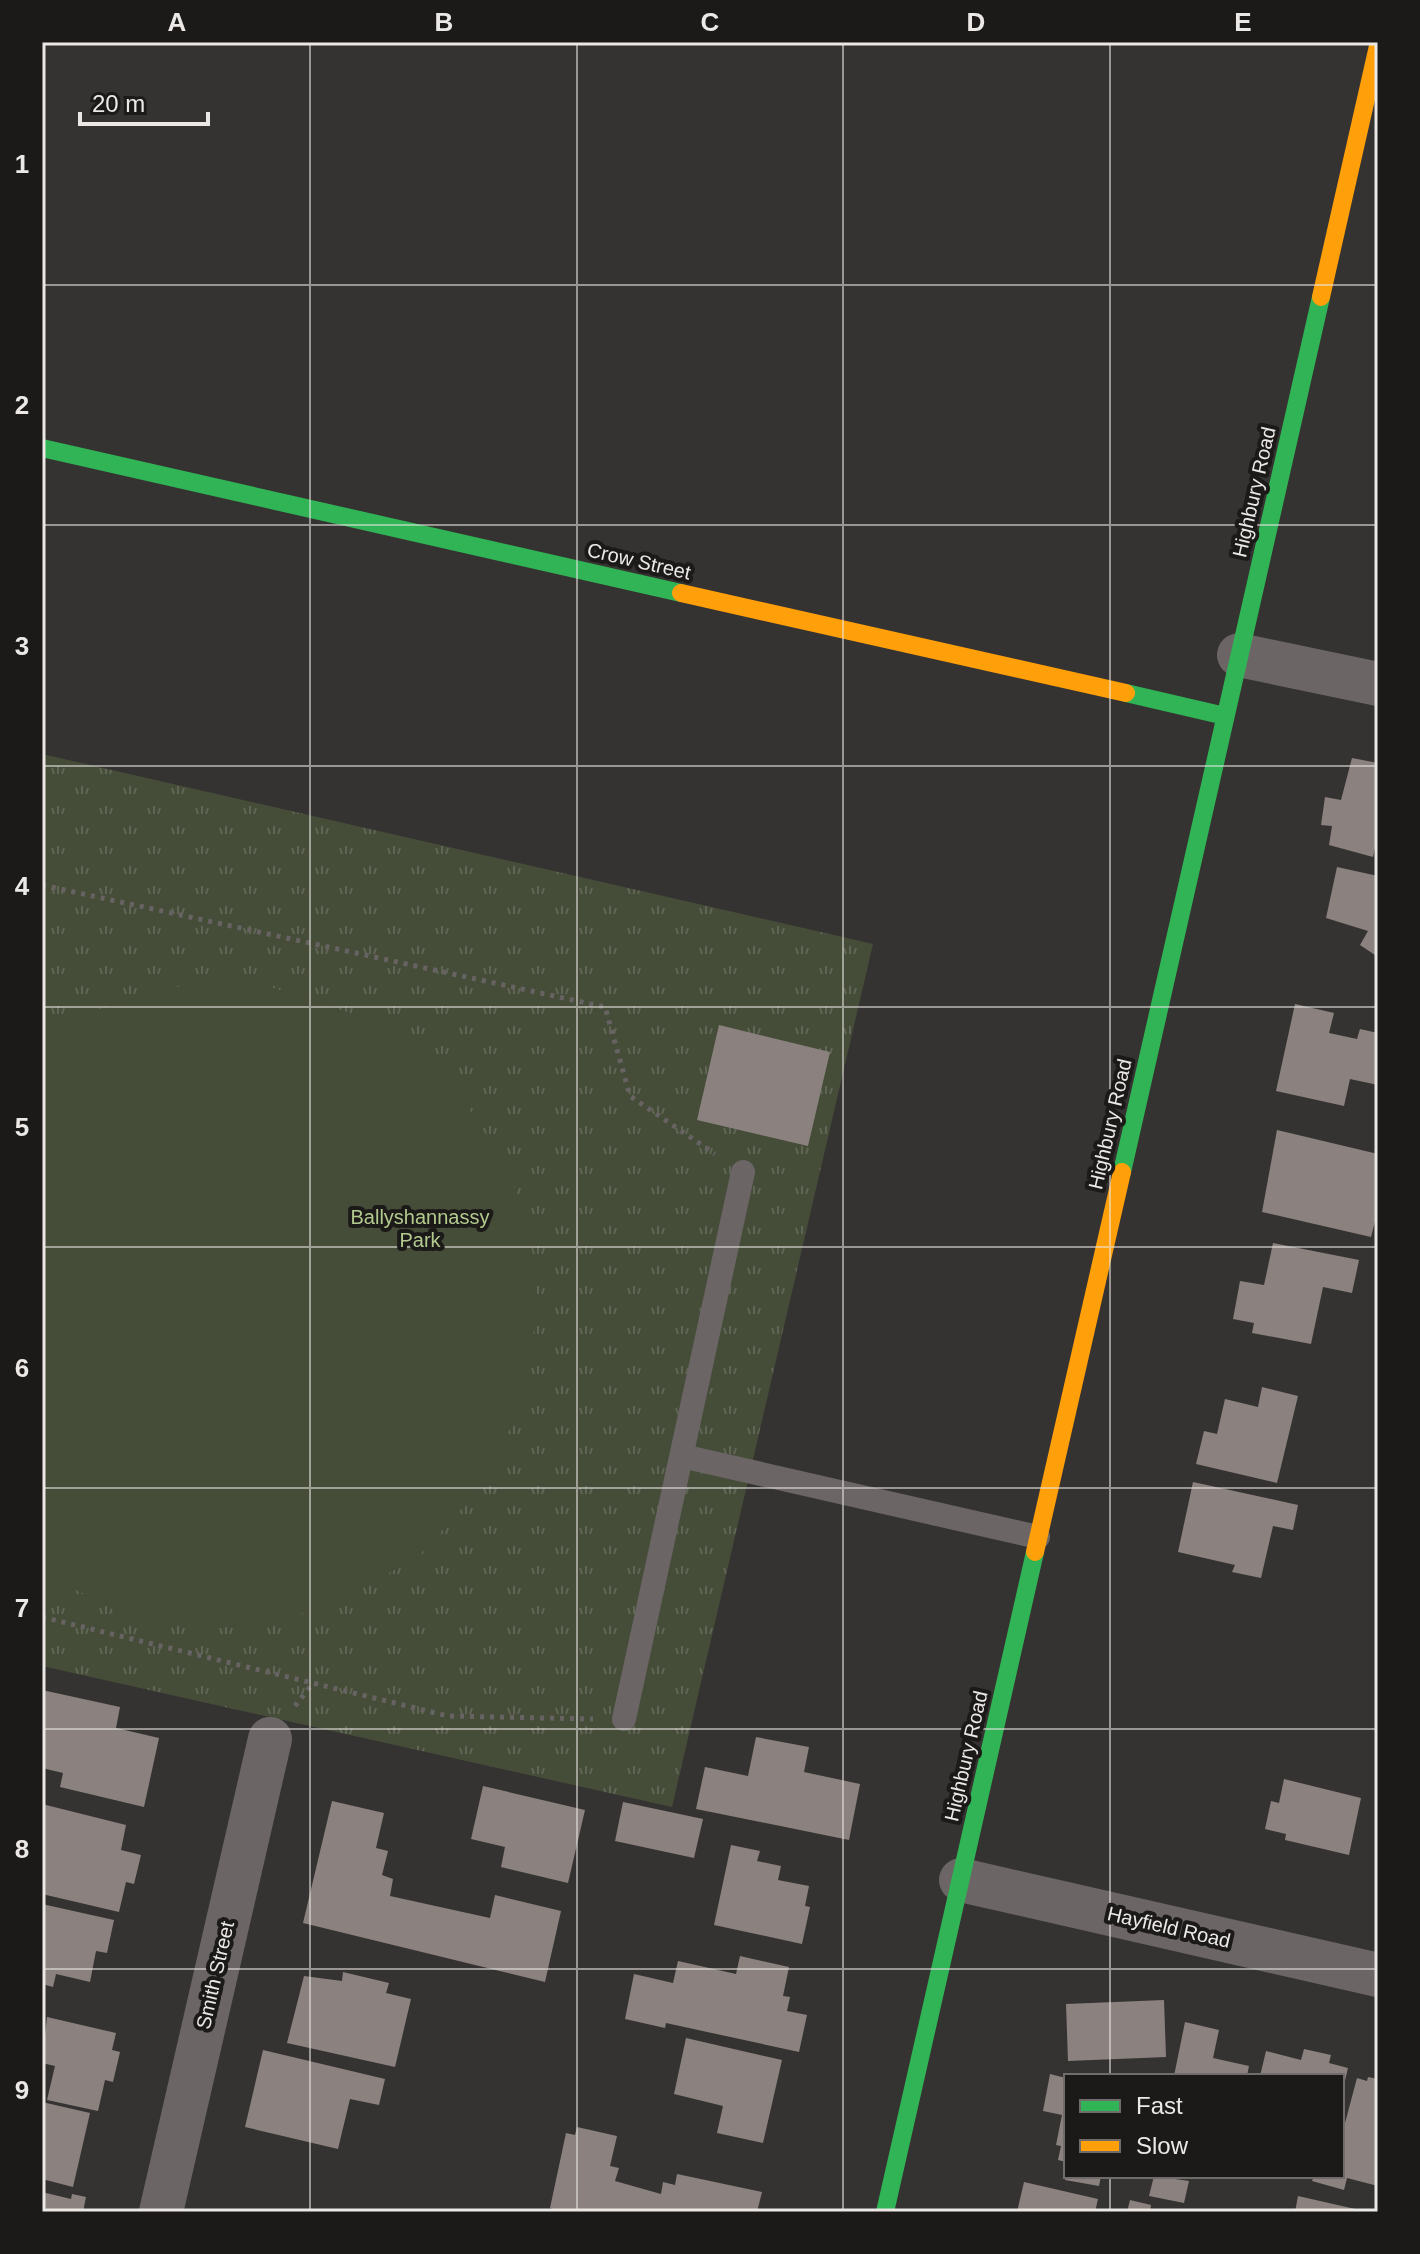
<svg xmlns="http://www.w3.org/2000/svg" width="1420" height="2254" font-family="Arial,sans-serif">
  <style>
    .grass { fill: url(#grass-tufts) }
    .pitch { fill: #454c38 }
    .building { fill: #8b827f }
    .lines { fill: none; stroke-linecap: round; stroke-linejoin: round }
    .path { stroke: #686363; stroke-width: 5; stroke-dasharray: 4 6; stroke-linecap: butt }
    .lane { stroke: #6b6566; stroke-width: 24 }
    .street { stroke: #6b6566; stroke-width: 44 }
    .fast { stroke: #30b455; stroke-width: 18 }
    .slow { stroke: #ff9f0a; stroke-width: 18 }
    .grid { fill: none; stroke: #ebe8e6; stroke-width: 2; stroke-opacity: 0.55 }
    .labels { text-anchor: middle; stroke-width: 8; stroke-linejoin: round; paint-order: stroke }
    .street-label { font-size: 20px; fill: #ebe8e6; stroke: #1c1a19 }
    .park-label { font-size: 20px; fill: #b3ca8e; stroke: #1c1a19 }
    .neatline { fill: none; stroke: #ebe8e6; stroke-width: 3 }
    .grid-label { font-size: 26px; text-anchor: middle; font-weight: bold; fill: #ebe8e6 }
  </style>
  <defs>
    <pattern id="grass-tufts" width="24" height="20" patternUnits="userSpaceOnUse" patternTransform="scale(2)"><rect width="24" height="20" fill="#454c38"/><path d="M3 7l-1-3M5 7V3M7 7l1-3M15 17l-1-3M17 17v-4M19 17l1-3" fill="none" stroke="#606655"/></pattern>
  </defs>
  <rect width="100%" height="100%" fill="#353331"/>
  <polygon class="grass" points="42,754 873,944 672,1807 42,1666"/>
  <polygon class="pitch" points="268,986 368,1019 452,1083 510,1171 538,1273 530,1378 490,1477 419,1556 326,1609 221,1628 116,1611 42,1572 42,1039 63,1022 163,987"/>
  <g class="building">
    <polygon points="1352,758 1378,763 1378,834 1373,857 1329,845 1332,826 1321,825 1325,797 1341,800"/>
    <polygon points="1337,867 1378,876 1378,957 1360,945 1368,931 1326,918"/>
    <polygon points="1295,1004 1334,1013 1329,1033 1357,1039 1360,1029 1378,1033 1378,1085 1350,1079 1344,1106 1276,1091"/>
    <polygon points="719,1025 830,1052 808,1146 697,1120"/>
    <polygon points="1277,1130 1378,1154 1378,1210 1371,1237 1262,1212"/>
    <polygon points="1273,1243 1359,1260 1352,1293 1323,1287 1311,1344 1252,1333 1254,1323 1233,1319 1240,1281 1264,1285"/>
    <polygon points="1262,1387 1298,1396 1277,1483 1196,1464 1204,1431 1217,1434 1225,1399 1258,1407"/>
    <polygon points="1193,1482 1298,1505 1293,1530 1273,1526 1261,1578 1232,1572 1235,1565 1178,1552"/>
    <polygon points="42,1690 120,1707 116,1728 159,1738 144,1807 60,1787 63,1773 42,1768"/>
    <polygon points="756,1737 809,1747 804,1772 860,1784 849,1840 696,1809 705,1767 748,1776"/>
    <polygon points="1284,1779 1361,1798 1349,1855 1285,1840 1286,1834 1265,1829 1271,1801 1279,1803"/>
    <polygon points="483,1786 585,1810 568,1883 501,1867 505,1847 471,1839"/>
    <polygon points="332,1801 384,1813 376,1848 388,1851 382,1875 393,1879 390,1896 490,1918 495,1895 561,1911 545,1982 303,1923"/>
    <polygon points="623,1802 703,1819 694,1858 615,1841"/>
    <polygon points="42,1804 126,1825 121,1850 141,1855 134,1884 126,1882 119,1912 42,1894"/>
    <polygon points="731,1845 760,1851 757,1861 781,1866 778,1880 809,1886 805,1906 810,1907 802,1944 714,1925"/>
    <polygon points="42,1904 114,1920 107,1953 96,1951 90,1982 56,1974 53,1987 42,1984"/>
    <polygon points="740,1956 789,1967 783,1996 790,1997 787,2011 807,2015 799,2052 666,2023 665,2028 625,2019 634,1974 673,1983 678,1961 736,1974"/>
    <polygon points="343,1972 389,1983 386,1993 411,1999 395,2067 287,2043 304,1976 342,1981"/>
    <polygon points="1164,2000 1166,2057 1068,2061 1066,2004"/>
    <polygon points="47,2017 116,2033 112,2050 120,2052 113,2082 105,2080 98,2111 47,2100 55,2066 42,2063"/>
    <polygon points="1185,2022 1219,2030 1213,2058 1249,2066 1247,2076 1174,2076"/>
    <polygon points="686,2038 782,2060 763,2143 717,2133 723,2106 674,2094"/>
    <polygon points="1304,2049 1331,2055 1329,2063 1348,2068 1343,2089 1342,2076 1260,2076 1266,2051 1301,2060"/>
    <polygon points="263,2050 385,2079 379,2105 350,2099 338,2149 245,2127"/>
    <polygon points="1050,2074 1066,2078 1066,2162 1058,2160 1061,2146 1056,2145 1062,2115 1043,2111"/>
    <polygon points="1368,2077 1378,2079 1378,2186 1347,2178 1344,2190 1312,2181 1314,2176 1342,2176 1342,2123 1345,2123 1357,2078 1367,2081"/>
    <polygon points="42,2102 90,2113 73,2187 42,2179"/>
    <polygon points="577,2127 617,2136 610,2166 619,2168 615,2181 661,2194 663,2182 675,2185 677,2174 762,2192 757,2212 559,2212 550,2208 566,2133 575,2135"/>
    <polygon points="1066,2176 1101,2176 1099,2186 1065,2180"/>
    <polygon points="1154,2176 1189,2181 1184,2203 1149,2196"/>
    <polygon points="1024,2182 1098,2199 1095,2212 1017,2212"/>
    <polygon points="42,2192 71,2199 72,2194 86,2197 83,2212 42,2212"/>
    <polygon points="1298,2196 1364,2211 1364,2212 1295,2212"/>
    <polygon points="1130,2200 1151,2205 1150,2212 1127,2212"/>
  </g>
  <g class="lines">
    <g class="path">
      <polyline points="42,885 605,1007 630,1096 715,1154"/>
      <polyline points="42,1617 448,1716 593,1719"/>
      <polyline points="295,1706 313,1683"/>
    </g>
    <g class="lane">
      <polyline points="682,1456 1038,1537"/>
      <polyline points="624,1719 743,1172"/>
    </g>
    <g class="street">
      <polyline points="1239,655 1378,684"/>
      <polyline points="961,1880 1378,1975"/>
      <polyline points="161,2212 270,1739"/>
    </g>
    <g class="fast">
      <polyline points="42,448 681,593"/>
      <polyline points="1126,693 1225,716"/>
      <polyline points="1122,1172 1321,297"/>
      <polyline points="885,2212 1035,1552"/>
    </g>
    <g class="slow">
      <polyline points="1321,297 1378,46"/>
      <polyline points="681,593 1126,693"/>
      <polyline points="1035,1552 1122,1172"/>
    </g>
  </g>
  <path class="grid" d="M310,42V2212M577,42V2212M843,42V2212M1110,42V2076M42,285H1378M42,525H1378M42,766H1378M42,1007H1378M42,1247H1378M42,1488H1378M42,1729H1378M42,1969H1378M1110,2176V2212"/>
  <g class="labels">
    <g class="street-label">
      <text transform="translate(1254 492) rotate(-77)" y="7">Highbury Road</text>
      <text transform="translate(639 561) rotate(13)" y="7">Crow Street</text>
      <text transform="translate(1110 1124) rotate(-77)" y="7">Highbury Road</text>
      <text transform="translate(966 1756) rotate(-77)" y="7">Highbury Road</text>
      <text transform="translate(1169 1927) rotate(13)" y="7">Hayfield Road</text>
      <text transform="translate(215 1975) rotate(-77)" y="7">Smith Street</text>
    </g>
    <g class="park-label">
      <text x="420" y="1224">Ballyshannassy<tspan x="420" dy="23">Park</tspan></text>
    </g>
  </g>
  <rect width="1420" height="2254" fill="none" stroke="#1c1a19" stroke-width="88"/>
  <rect x="1064" y="2074" width="280" height="104" fill="#1c1a19" stroke="#6f6c6b" stroke-width="2"/>
  <rect x="1080" y="2100" width="40" height="12" fill="#30b455" stroke="#6f6c6b" stroke-width="2"/>
  <text x="1136" y="2114" font-size="24" fill="#ebe8e6">Fast</text>
  <rect x="1080" y="2140" width="40" height="12" fill="#ff9f0a" stroke="#6f6c6b" stroke-width="2"/>
  <text x="1136" y="2154" font-size="24" fill="#ebe8e6">Slow</text>
  <path d="M80 112v12h128v-12" fill="none" stroke="#ebe8e6" stroke-width="4"/>
  <text x="92" y="112" font-size="24" fill="#ebe8e6" stroke="#1c1a19" stroke-width="6" paint-order="stroke">20 m</text>
  <rect x="44" y="44" width="1332" height="2166" class="neatline"/>
  <g class="grid-label">
    <text x="177" y="31">A</text>
    <text x="444" y="31">B</text>
    <text x="710" y="31">C</text>
    <text x="976" y="31">D</text>
    <text x="1243" y="31">E</text>
    <text x="22" y="173">1</text>
    <text x="22" y="414">2</text>
    <text x="22" y="655">3</text>
    <text x="22" y="895">4</text>
    <text x="22" y="1136">5</text>
    <text x="22" y="1377">6</text>
    <text x="22" y="1617">7</text>
    <text x="22" y="1858">8</text>
    <text x="22" y="2099">9</text>
  </g>
</svg>
